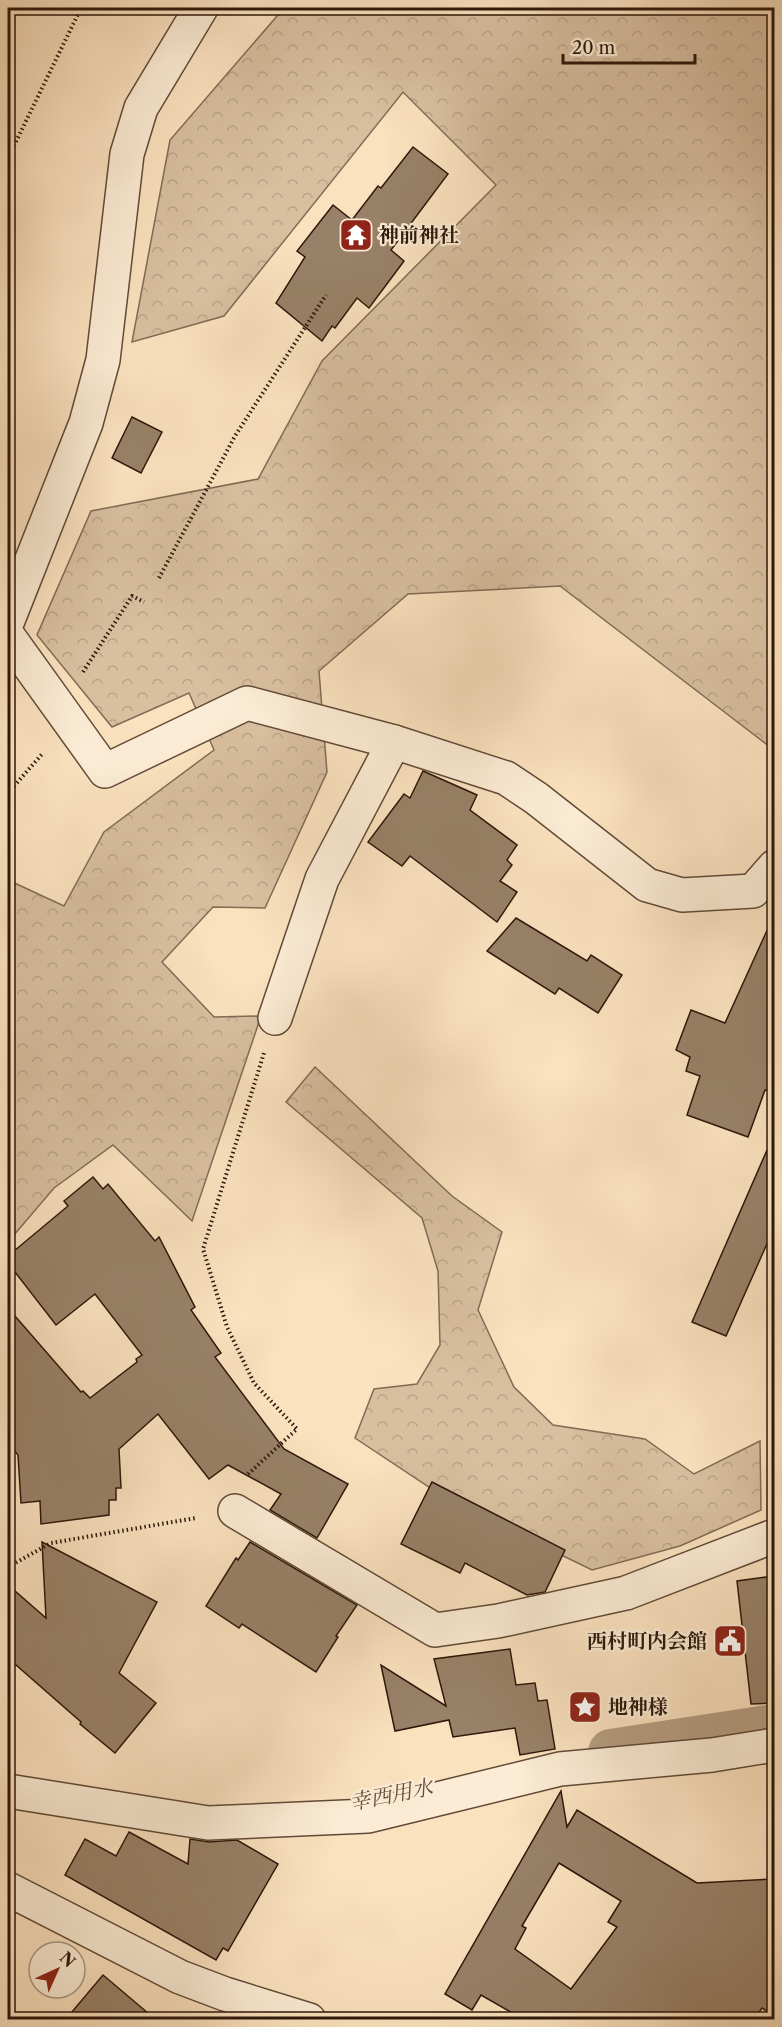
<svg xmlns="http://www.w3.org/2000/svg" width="782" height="2027" font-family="'Libre Caslon Text','Noto Serif JP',serif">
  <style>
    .forest { fill: url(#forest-crowns); stroke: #826b55; stroke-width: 1.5 }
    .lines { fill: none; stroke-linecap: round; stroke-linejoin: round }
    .canal { stroke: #b59d81; stroke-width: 46 }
    .building { fill: #988168; stroke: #2d170a; stroke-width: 1.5; fill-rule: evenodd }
    .street-casing { stroke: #604a37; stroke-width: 36 }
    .path { stroke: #2d170a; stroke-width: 4; stroke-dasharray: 1.5 3; stroke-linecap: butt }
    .street { stroke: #fcecd5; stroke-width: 33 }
    .labels { text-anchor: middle; stroke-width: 4.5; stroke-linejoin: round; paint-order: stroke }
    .poi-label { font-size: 20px; font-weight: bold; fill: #2d170a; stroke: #fcecd5; text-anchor: start }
    .water-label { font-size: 21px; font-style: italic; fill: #634d3a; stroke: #fcecd5 }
  </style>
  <defs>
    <pattern id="forest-crowns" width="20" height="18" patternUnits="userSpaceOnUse" patternTransform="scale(1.5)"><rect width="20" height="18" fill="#d8bfa0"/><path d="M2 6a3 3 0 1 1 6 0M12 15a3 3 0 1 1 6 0" fill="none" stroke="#baa388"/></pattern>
  </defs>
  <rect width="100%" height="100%" fill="#fbe2bf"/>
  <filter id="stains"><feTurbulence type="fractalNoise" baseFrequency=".00333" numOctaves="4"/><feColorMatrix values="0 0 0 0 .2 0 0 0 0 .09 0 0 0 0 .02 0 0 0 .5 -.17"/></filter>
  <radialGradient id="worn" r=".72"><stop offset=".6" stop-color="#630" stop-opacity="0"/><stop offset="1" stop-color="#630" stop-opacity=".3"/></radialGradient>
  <g class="forest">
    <polygon points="284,8 774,8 774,750 560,586 408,594 319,671 327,772 265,908 213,907 162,962 214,1017 261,1016 192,1221 113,1145 54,1188 8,1242 8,880 64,906 104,832 214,750 189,693 112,727 37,635 91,511 258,479 322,361 496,185 403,92 224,316 132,342 170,140"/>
    <polygon points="315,1067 452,1196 502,1232 478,1310 514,1387 553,1425 645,1439 694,1474 760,1441 761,1510 680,1546 592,1570 450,1501 355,1438 374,1389 417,1384 440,1345 438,1271 422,1218 286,1102"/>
  </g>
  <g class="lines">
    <polyline class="canal" points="611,1752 774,1727"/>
  </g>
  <g class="building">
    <polygon points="413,147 448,174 391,250 404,261 369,308 357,298 335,328 332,326 322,341 276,303 305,257 297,251 333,205 352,220 378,186 381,188"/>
    <polygon points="132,417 162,432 141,473 112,458"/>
    <polygon points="423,771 477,795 470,810 517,845 507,860 512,865 500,881 517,892 497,922 410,856 402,866 368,842 404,794 410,798"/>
    <polygon points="774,915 774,1091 765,1090 748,1137 687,1115 700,1076 686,1071 690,1057 676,1050 691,1010 725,1023"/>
    <polygon points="516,918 587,961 591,955 622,975 598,1013 559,988 555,994 487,951"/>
    <polygon points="774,1134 774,1228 726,1336 692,1322"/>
    <polygon points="93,1177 103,1189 108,1184 155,1241 159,1237 195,1307 191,1310 221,1353 215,1357 284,1449 348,1484 317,1538 270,1510 281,1494 228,1465 209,1479 158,1414 119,1449 121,1488 116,1488 116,1500 109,1500 109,1515 41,1524 40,1501 21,1503 18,1455 8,1443 8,1308 81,1392 83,1391 90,1398 137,1362 136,1359 142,1355 95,1294 56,1325 8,1263 8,1256 68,1206 64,1201"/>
    <polygon points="432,1482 565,1550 545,1592 527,1595 465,1563 460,1573 401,1544"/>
    <polygon points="42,1542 157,1602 119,1673 156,1703 115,1753 80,1724 81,1722 8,1658 8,1585 46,1618"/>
    <polygon points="250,1542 357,1605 336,1636 338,1637 316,1672 242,1624 239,1628 206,1606 236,1558 238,1560"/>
    <polygon points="774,1576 774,1703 751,1704 737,1581"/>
    <polygon points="510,1649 516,1685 535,1683 538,1701 547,1700 555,1749 520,1755 515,1728 453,1737 449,1720 395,1731 381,1665 446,1706 434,1659"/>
    <path d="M561,1791L567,1827L577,1810L697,1883L774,1879V2016L762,2008L754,2019H523L481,1995L472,2010L445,1994ZM559,1863L621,1901L608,1922L617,1927L571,1989L515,1949L526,1928L522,1926Z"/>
    <polygon points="129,1832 188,1864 190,1839 209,1842 237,1840 278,1864 228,1951 223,1948 216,1960 65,1875 85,1839 116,1856"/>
    <polygon points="103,1975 155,2019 66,2019"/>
  </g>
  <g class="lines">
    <defs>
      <g id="street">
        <polyline points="8,620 86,423 103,360 127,154 141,108 201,8"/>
        <polyline points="8,636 105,771 247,703 394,742 506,778 536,798 647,885 682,895 753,891 774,867"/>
        <polyline points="275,1018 322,879 394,742"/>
        <polyline points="235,1511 435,1630 498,1621 626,1593 774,1536"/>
        <polyline points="8,1791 208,1823 368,1816 560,1769 712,1755 774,1745"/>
        <polyline points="8,1889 180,1977 225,1994 309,2020"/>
      </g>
    </defs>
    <use href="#street" class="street-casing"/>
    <g class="path">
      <polyline points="8,158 81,8"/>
      <polyline points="159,578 235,436 326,295"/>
      <polyline points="83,672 132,596 144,602"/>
      <polyline points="8,793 43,753"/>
      <polyline points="248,1474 297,1429 254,1383 227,1327 203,1249 264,1053"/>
      <polyline points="8,1567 51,1543 196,1518"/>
    </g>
    <use href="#street" class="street"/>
  </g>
  <defs>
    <symbol id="temple-square" viewBox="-11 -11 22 22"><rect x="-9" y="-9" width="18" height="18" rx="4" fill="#8f2418" stroke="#fcecd5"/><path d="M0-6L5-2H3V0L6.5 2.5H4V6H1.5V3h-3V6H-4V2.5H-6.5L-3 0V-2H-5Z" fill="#fff"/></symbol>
    <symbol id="civic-square" viewBox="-11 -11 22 22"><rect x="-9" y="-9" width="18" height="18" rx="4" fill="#8f2418" stroke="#fcecd5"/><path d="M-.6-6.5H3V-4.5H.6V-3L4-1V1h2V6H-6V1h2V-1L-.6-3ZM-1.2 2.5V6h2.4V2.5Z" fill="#fff"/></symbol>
    <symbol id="sight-square" viewBox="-11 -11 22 22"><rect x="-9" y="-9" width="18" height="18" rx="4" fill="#8f2418" stroke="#fcecd5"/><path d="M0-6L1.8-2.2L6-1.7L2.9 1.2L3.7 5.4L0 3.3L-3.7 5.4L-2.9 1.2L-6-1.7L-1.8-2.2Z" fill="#fff"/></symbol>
  </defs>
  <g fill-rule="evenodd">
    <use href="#temple-square" x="337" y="216" width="38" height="38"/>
    <use href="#civic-square" x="711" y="1622" width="38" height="38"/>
    <use href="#sight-square" x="566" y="1688" width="38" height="38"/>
  </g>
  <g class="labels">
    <g class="poi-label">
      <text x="379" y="242">神前神社</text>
      <text x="707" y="1648" text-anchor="end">西村町内会館</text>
      <text x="608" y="1714">地神様</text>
    </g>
    <g class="water-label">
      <text transform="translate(391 1795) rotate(-11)" y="7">幸西用水</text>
    </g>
  </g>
  <rect width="782" height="2027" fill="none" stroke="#fbe2bf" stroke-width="30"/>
  <rect x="9" y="9" width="764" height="2009" fill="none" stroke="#2d170a" stroke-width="3"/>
  <rect x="15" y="15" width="752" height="1997" fill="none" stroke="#2d170a" stroke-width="1.5"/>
  <g transform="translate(57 1970) rotate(45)"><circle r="28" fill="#fcecd5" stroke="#a99784" stroke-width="1.5"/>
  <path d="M0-4.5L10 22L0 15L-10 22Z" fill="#8f2418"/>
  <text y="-9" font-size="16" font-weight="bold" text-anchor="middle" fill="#2d170a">N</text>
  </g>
  <path d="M563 54v9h132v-9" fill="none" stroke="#2d170a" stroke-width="3"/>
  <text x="572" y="54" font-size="18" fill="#2d170a" stroke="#fcecd5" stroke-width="4.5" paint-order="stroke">20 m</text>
  <rect width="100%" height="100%" filter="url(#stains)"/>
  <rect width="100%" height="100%" fill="url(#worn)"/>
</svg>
